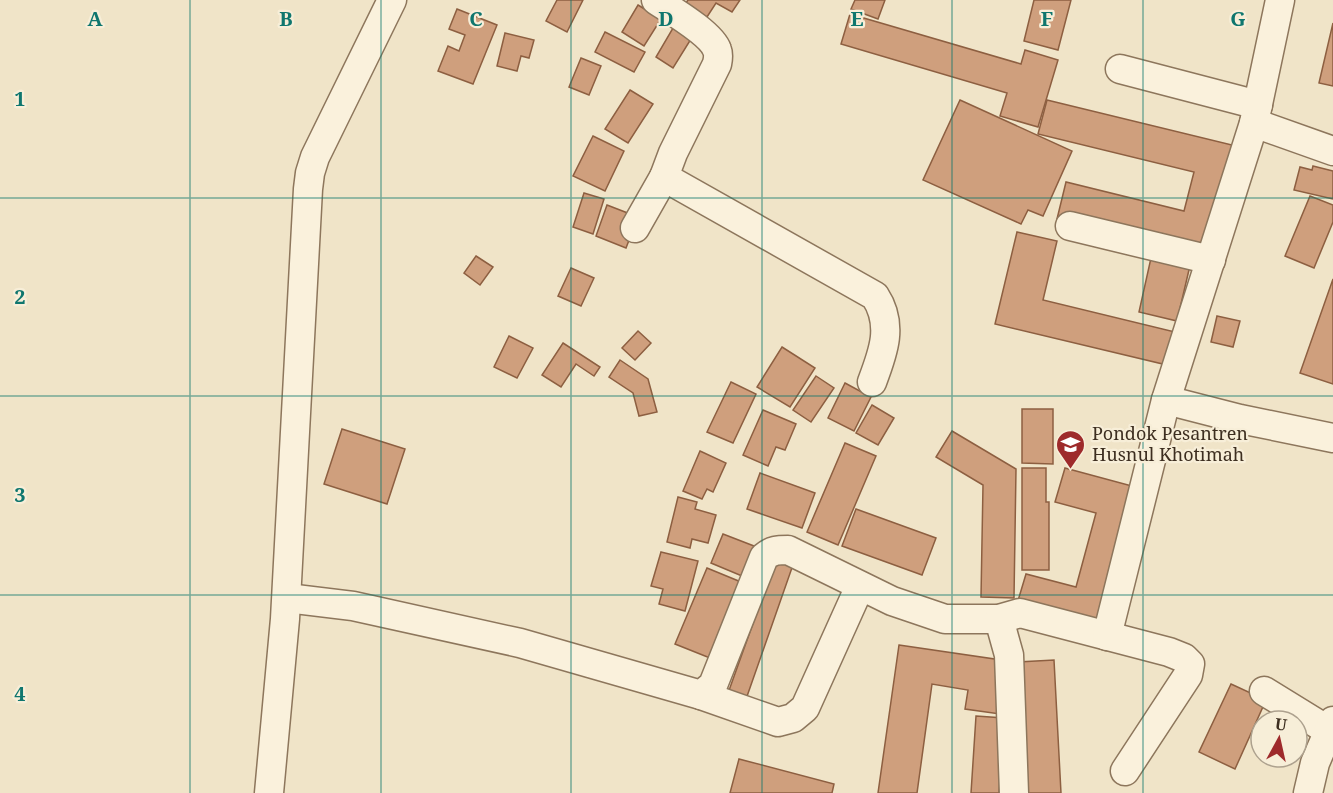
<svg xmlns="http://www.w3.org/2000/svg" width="1333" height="793" font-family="'Noto Serif',serif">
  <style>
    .building { fill: #cf9f7d; stroke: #8d5f41; stroke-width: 1.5 }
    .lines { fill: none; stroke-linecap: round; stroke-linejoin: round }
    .minor-casing { stroke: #8d765c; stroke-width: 31 }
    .minor { stroke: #faf1dc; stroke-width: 28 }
    .grid { fill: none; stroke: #0f766e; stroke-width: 1.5; stroke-opacity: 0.55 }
    .labels { text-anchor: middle; stroke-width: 4.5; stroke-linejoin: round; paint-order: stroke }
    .poi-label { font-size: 18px; fill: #3d2e20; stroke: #f7eed8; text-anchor: start }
    .grid-label { font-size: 20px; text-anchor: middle; font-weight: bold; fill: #0f766e; stroke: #f7eed8; stroke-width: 4.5; stroke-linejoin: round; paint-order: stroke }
  </style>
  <rect width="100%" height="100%" fill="#f0e4c8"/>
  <g class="building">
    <polygon points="557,0 583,0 567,32 546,21"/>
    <polygon points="688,0 740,0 732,12 716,3 707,17 685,4"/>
    <polygon points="855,0 885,0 878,19 851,9"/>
    <polygon points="1034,0 1071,0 1058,50 1024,41"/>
    <polygon points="638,5 661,19 644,46 622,32"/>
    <polygon points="457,9 497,25 473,84 438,71 448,46 459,51 465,35 449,29"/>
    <polygon points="850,14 1021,64 1025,50 1058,60 1038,127 1000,116 1007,93 841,44"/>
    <polygon points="1333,23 1333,86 1319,83"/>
    <polygon points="673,28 691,39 673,68 656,57"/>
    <polygon points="605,32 645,52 634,72 595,52"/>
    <polygon points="505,33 534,40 529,58 521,56 517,71 497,66"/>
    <polygon points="581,58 601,66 589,95 569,87"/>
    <polygon points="630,90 653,104 628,143 605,129"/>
    <polygon points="960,100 1072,151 1043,216 1028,210 1021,224 923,180"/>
    <polygon points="1047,100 1232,145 1206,255 1057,219 1066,182 1184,211 1194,172 1038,134"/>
    <polygon points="593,136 624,151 605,191 573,176"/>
    <polygon points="1313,166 1333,171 1333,199 1294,190 1300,167 1312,170"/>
    <polygon points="584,193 604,199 593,234 573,227"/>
    <polygon points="1310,196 1333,205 1333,222 1314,268 1285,256"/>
    <polygon points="607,205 638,217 626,248 596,236"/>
    <polygon points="1017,232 1057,241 1043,300 1175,332 1167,365 995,324"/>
    <polygon points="1153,249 1192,257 1177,321 1139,312"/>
    <polygon points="476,256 493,267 480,285 464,273"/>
    <polygon points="571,268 594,278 581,306 558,296"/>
    <polygon points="1333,279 1333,384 1300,373"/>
    <polygon points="1217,316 1240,321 1233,347 1211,342"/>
    <polygon points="638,331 651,343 635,360 622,348"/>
    <polygon points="509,336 533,348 517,378 494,367"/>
    <polygon points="563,343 600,367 594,376 576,364 561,387 542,375"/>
    <polygon points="782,347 815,368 790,407 757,387"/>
    <polygon points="620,360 648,379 657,412 639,416 633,393 609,377"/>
    <polygon points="816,376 834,388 811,422 793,410"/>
    <polygon points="731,382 756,394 733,443 707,432"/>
    <polygon points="845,383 871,397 854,431 828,418"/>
    <polygon points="872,405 894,418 878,445 856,433"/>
    <polygon points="1022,409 1053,409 1053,464 1022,463"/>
    <polygon points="763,410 796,424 785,450 776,447 768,466 743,455"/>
    <polygon points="342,429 405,449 387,504 324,484"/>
    <polygon points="952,431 1016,469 1014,598 981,597 983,485 936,457"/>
    <polygon points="845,443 876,456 838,545 807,532"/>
    <polygon points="700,451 726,463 713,492 707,489 702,499 683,491"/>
    <polygon points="1022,468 1046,468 1046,502 1049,502 1049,570 1022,570"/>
    <polygon points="1065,468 1143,489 1105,628 1017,604 1026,574 1076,587 1096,513 1055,502"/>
    <polygon points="760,473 815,493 802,528 747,509"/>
    <polygon points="678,497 697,502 695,509 716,515 708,543 692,539 690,548 667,542"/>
    <polygon points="856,509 936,538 922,575 842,546"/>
    <polygon points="723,534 754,546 742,576 711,563"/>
    <polygon points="661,552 698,561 685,611 659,604 663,589 651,586"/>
    <polygon points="777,556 794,562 745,702 727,696"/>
    <polygon points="707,568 741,582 710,658 675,644"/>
    <polygon points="899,645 1008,661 1000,714 965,709 968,690 932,684 917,793 878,793"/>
    <polygon points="1054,660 1061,793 1025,793 1018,662"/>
    <polygon points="1231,684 1266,700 1235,769 1199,752"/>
    <polygon points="976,716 1004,718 999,793 971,793"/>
    <polygon points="739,759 834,784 832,793 730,793"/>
  </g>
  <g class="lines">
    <defs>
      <g id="minor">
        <path d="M656,0C671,10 712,34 717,50C719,55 718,59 717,64L673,153L664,177L875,296C894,325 883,353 872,382"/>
        <polyline points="1120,69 1258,105"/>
        <polyline points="1254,123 1333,151"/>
        <polyline points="1070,226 1211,260"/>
        <polyline points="635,228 664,177"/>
        <polyline points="1166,400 1240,419 1333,438"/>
        <path d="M287,598L353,606L520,643L701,695L713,685L764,557C772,550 778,550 788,550L892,601L945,619H999L1020,613L1169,652L1184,658L1190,664L1188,675L1125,771"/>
        <polyline points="999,619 1009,655 1014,793"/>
        <polyline points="1107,636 1166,400 1254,123 1280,0"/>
        <polyline points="1264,691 1329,731"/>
        <polyline points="701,695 778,722 793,718 805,708 860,586"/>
        <polyline points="269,793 285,619 308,189 310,173 315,157 392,0"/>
        <polyline points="1308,793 1315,763 1333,721"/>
      </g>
    </defs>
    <use href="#minor" class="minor-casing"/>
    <use href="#minor" class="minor"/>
  </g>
  <path class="grid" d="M190,0V793M381,0V793M571,0V793M762,0V793M952,0V793M1143,0V793M0,198H1333M0,396H1333M0,595H1333"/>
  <defs>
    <symbol id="school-pin" viewBox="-11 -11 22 30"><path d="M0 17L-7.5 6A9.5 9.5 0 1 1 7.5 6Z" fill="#9e2a2b" stroke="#f7eed8"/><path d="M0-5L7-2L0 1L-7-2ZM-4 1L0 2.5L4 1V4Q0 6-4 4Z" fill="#fff"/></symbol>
  </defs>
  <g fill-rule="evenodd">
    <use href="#school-pin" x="1054" y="428" width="33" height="45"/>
  </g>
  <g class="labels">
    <g class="poi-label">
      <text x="1092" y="440">Pondok Pesantren<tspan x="1092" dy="21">Husnul Khotimah</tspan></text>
    </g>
  </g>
  <g class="grid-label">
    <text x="95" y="26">A</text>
    <text x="286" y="26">B</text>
    <text x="476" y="26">C</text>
    <text x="666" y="26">D</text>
    <text x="857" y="26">E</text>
    <text x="1047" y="26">F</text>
    <text x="1238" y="26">G</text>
    <text x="20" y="106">1</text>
    <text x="20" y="304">2</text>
    <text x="20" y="502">3</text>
    <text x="20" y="701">4</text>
  </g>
  <g transform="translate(1279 739) rotate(8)"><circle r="28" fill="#f7eed8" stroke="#ada18e" stroke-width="1.5"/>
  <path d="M0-4.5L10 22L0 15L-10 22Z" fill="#9e2a2b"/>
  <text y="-9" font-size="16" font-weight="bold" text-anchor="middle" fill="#3d2e20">U</text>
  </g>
</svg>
